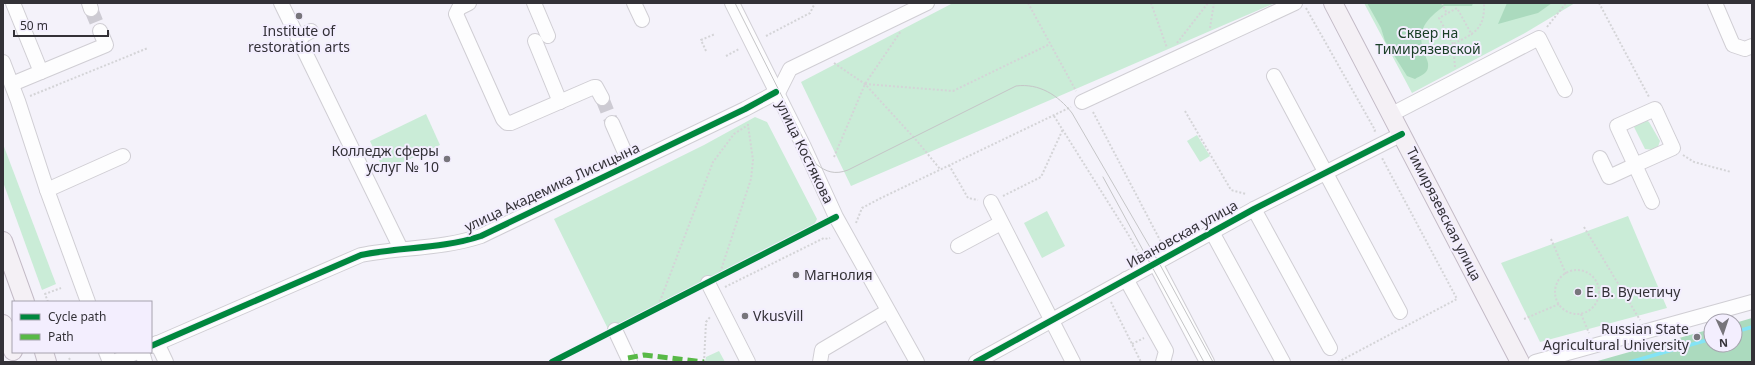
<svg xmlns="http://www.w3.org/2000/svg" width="1755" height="365" font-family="'Noto Sans',sans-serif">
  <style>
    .green { fill: #caecd7 }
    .forest { fill: #abdabe }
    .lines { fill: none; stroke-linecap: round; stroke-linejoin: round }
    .stream { stroke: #83e3f5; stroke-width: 3.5 }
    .minor-tunnel { stroke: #cdcbd3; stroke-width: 14; stroke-dasharray: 14 7; stroke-linecap: butt }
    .minor-casing { stroke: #d0ced4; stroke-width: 16 }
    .major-casing { stroke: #c3bac6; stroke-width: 20 }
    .path { stroke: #d4d4d7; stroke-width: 2; stroke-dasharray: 2 2; stroke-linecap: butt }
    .minor { stroke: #fdfdfe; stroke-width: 14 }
    .major { stroke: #f4f0f5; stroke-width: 18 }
    .tram { stroke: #c5c5c7; stroke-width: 1 }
    .quiet { stroke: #58b947; stroke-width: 5; stroke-dasharray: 10 5; stroke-linecap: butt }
    .cycleway-casing { stroke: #f3eefe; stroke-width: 8 }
    .cycleway { stroke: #00873e; stroke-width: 6 }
    .poi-dot { fill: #77757b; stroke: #f3eefe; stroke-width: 1.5 }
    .labels { text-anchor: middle; stroke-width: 4; stroke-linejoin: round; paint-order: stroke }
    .poi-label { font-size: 14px; fill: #333137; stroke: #f3eefe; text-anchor: start }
    .park-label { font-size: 14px; fill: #193e26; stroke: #f3eefe }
    .street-label { font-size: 14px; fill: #333137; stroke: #f3eefe }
  </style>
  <rect width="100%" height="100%" fill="#f4f2fa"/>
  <g class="green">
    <polygon points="953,3 1275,3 851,186 801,82"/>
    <polygon points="1364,3 1575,3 1525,33 1412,93"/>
    <polygon points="426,114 440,145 384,171 370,141"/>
    <polygon points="755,117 767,122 817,219 813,227 608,329 554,219 704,145"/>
    <polygon points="1646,120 1649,122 1660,141 1658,147 1654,150 1645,149 1634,127 1636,121"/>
    <polygon points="1197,135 1210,156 1200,162 1187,141"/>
    <polygon points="3,144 56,284 42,290 3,182"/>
    <polygon points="1047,211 1065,246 1042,258 1024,223"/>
    <polygon points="1628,216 1667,308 1540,342 1501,263"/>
    <polygon points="719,351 725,362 705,362 706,357"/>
  </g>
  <g class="forest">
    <path d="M1367,3H1473L1472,6H1444C1427,19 1416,29 1424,52C1425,56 1429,62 1428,67C1428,73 1420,76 1415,79L1407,76L1385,41L1381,28Z"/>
    <polygon points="1507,3 1552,3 1538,13 1498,24"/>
    <polygon points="1752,318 1752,362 1594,362 1711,329 1711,345 1735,345 1735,323"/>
  </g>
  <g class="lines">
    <g class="stream">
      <polyline points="1735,332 1752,327"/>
      <polyline points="1630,362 1711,339"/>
    </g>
    <g class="minor-tunnel">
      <polyline points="91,9 100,31"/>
      <polyline points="602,98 612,123"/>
    </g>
    <defs>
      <g id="minor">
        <polyline points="13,3 41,72"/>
        <polyline points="89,3 91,9"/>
        <polyline points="281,3 401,249"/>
        <polyline points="469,3 459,8 456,14 503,119 507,123 511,123 594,87 596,87 602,98"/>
        <polyline points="534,3 548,36"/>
        <polyline points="634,3 642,20"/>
        <polyline points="732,3 804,147 836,217 917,362"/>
        <polyline points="1715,3 1733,45 1745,49 1752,46"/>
        <polyline points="298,38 311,31"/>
        <polyline points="535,41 560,102"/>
        <polyline points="3,62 18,101 47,190"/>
        <polyline points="1274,76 1400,312"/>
        <polyline points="12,84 106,45 100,31"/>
        <polyline points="1082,102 1295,3"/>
        <polygon points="1655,109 1673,148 1635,165 1617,126"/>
        <polyline points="1392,114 1539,38 1565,90"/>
        <polyline points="612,123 630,164"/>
        <polyline points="1600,158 1609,177 1635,165 1652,202"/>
        <polyline points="991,202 1073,362"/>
        <polyline points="1254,209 1330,348"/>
        <polyline points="1212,232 1283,362"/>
        <polyline points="958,246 1001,223"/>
        <polyline points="1155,263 1207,362"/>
        <polyline points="1126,279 1166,351 1163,362"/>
        <polyline points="708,283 748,362"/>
        <polyline points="88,302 47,190 123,156"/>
        <polyline points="615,330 630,362"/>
        <polyline points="157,343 166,362"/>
        <path d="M151,346L361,255C401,247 442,249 481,236L745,109L779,91L790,69L927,3"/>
        <polyline points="106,352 110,362"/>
        <polyline points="142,352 145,362"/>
        <polyline points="114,362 137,352"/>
        <polyline points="820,362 822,350 888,311"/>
        <polyline points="976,362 1254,209 1402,134"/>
        <polyline points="1535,362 1752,302"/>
      </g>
      <g id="major">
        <polyline points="1333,3 1520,362"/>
        <polyline points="3,241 25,302"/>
        <polyline points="3,324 13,351"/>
        <polyline points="44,352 47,362"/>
      </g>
    </defs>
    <use href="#minor" class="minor-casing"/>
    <use href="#major" class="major-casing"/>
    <g class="path">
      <polyline points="1028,3 1076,91"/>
      <polyline points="1151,3 1167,48"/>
      <polyline points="1442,3 1447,14"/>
      <polyline points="1599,3 1649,97"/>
      <polyline points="1306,8 1375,130 1374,133"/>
      <polyline points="1547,27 1566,3"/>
      <polyline points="1210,28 1214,3"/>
      <polyline points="766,36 810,13 815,3"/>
      <polyline points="1177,43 1208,3"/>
      <polyline points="1453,44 1439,18 1457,8 1472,35"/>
      <polyline points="706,51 701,40 715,34"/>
      <polyline points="726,56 739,49"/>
      <polyline points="834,63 865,84 917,141 940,169"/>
      <path d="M1455,67L1453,44C1475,33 1485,29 1484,3"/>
      <polyline points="865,84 953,91 1050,44"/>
      <polyline points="30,96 148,48"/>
      <polyline points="1185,111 1231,190 1246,194"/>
      <polyline points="1093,112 1162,244"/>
      <polyline points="1054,116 1128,234 1140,256"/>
      <polyline points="1683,155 1694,162 1731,172"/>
      <polyline points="834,157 865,84 901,31"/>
      <polyline points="949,165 968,198 978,200"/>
      <polyline points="1003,196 1041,177 1063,129"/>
      <polyline points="856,223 862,208 881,198 1071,107"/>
      <polyline points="1584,227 1640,320"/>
      <polyline points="1551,239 1566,274"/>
      <circle cx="1577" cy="292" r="22"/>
      <polyline points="719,276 751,179 753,160 748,125"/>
      <polyline points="725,287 824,238 828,239 830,238"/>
      <polyline points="48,302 45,294 61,288"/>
      <polyline points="1111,302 1141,362"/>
      <polyline points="657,309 713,162 734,134 748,125 748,123"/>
      <polyline points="1581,314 1589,333"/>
      <polyline points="1524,319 1559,304"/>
      <polyline points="1132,344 1144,338"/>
      <polyline points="69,358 71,362"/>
      <polyline points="704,362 706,322 711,316"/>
      <polyline points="1338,362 1457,299 1382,158"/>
    </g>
    <use href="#minor" class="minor"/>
    <use href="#major" class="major"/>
    <g class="tram">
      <path d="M735,3L816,164C826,172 835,175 848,170L1016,86C1039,83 1058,95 1072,113L1158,261L1213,362"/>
      <polyline points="1103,177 1204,362"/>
    </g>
    <polyline class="quiet" points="628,358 644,355 704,362"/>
    <defs>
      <g id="cycleway">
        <path d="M151,346L361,255C401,247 442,249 481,236L745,109L776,92"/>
        <polyline points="552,362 836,217"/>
        <polyline points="976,362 1254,209 1402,134"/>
      </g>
    </defs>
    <use href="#cycleway" class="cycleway-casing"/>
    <use href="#cycleway" class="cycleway"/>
  </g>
  <g class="poi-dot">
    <circle cx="299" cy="16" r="4"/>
    <circle cx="447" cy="159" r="4"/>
    <circle cx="796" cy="275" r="4"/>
    <circle cx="1578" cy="292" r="4"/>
    <circle cx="745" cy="316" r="4"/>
    <circle cx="1697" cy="337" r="4"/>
  </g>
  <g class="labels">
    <g class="poi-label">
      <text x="299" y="36" text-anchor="middle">Institute of<tspan x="299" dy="16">restoration arts</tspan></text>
      <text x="439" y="156" text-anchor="end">Колледж сферы<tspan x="439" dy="16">услуг № 10</tspan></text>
      <text x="804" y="280">Магнолия</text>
      <text x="1586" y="297">Е. В. Вучетичу</text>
      <text x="753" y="321">VkusVill</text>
      <text x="1689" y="334" text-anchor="end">Russian State<tspan x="1689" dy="16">Agricultural University</tspan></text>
    </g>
    <g class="park-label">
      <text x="1428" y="38">Сквер на<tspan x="1428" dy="16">Тимирязевской</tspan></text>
    </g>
    <g class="street-label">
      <text transform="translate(805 152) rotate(64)" y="5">улица Костякова</text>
      <text transform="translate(552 187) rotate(-25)" y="5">улица Академика Лисицына</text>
      <text transform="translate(1444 214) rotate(63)" y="5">Тимирязевская улица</text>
      <text transform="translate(1182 234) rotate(-29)" y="5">Ивановская улица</text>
    </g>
  </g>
  <rect width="1755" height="365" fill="none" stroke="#333137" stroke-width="8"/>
  <rect x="12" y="301" width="140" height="52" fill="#f3eefe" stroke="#a6a2ae"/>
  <rect x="20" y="314" width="20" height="6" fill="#00873e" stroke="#a6a2ae"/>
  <text x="48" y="321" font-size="12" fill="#333137">Cycle path</text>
  <rect x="20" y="334" width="20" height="6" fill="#58b947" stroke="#a6a2ae"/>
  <text x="48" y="341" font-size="12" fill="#333137">Path</text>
  <g transform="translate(1723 333) rotate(177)"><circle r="19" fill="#f3eefe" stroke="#a6a2ae"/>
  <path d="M0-3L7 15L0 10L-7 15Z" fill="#77757b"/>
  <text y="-6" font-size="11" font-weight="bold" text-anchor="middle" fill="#333137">N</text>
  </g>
  <path d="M14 30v6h94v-6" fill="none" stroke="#333137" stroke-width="2"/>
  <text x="20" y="30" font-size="12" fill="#333137" stroke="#f3eefe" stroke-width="3" paint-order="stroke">50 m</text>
</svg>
